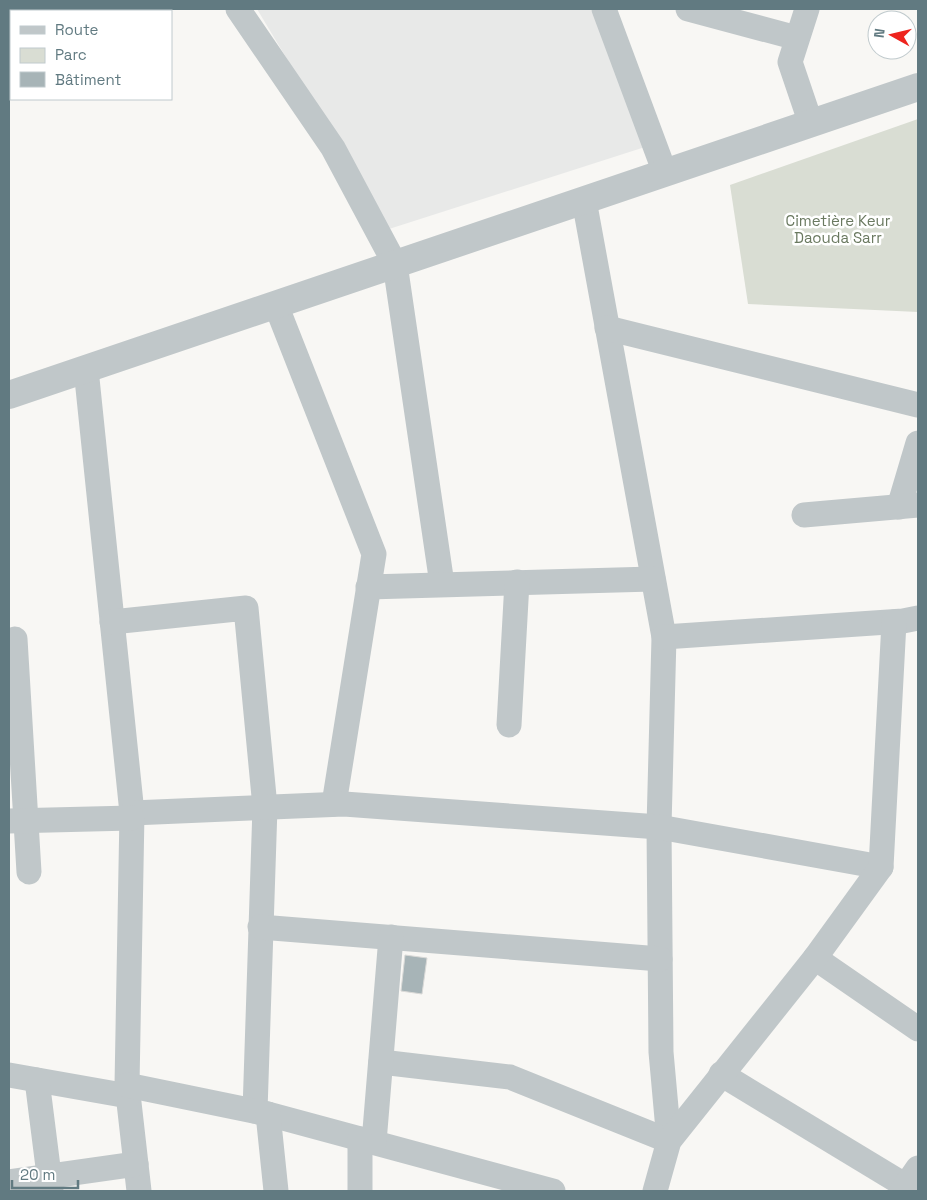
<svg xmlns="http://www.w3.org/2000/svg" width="927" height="1200" font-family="'Space Grotesk',sans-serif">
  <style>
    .built { fill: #e8e9e8 }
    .green { fill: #d9ddd3 }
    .building { fill: #a7b4b7; stroke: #d9d9d7 }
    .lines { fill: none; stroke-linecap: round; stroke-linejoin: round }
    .minor { stroke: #c0c7c9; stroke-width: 25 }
    .tertiary { stroke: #c0c7c9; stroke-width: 28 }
    .labels { text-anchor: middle; stroke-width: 5; stroke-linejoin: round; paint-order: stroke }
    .park-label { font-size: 15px; fill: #6a7960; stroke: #fff }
  </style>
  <rect width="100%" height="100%" fill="#f8f7f4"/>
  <polygon class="built" points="257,9 591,9 608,46 645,147 389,229"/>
  <polygon class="green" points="918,119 918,312 748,304 730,185"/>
  <polygon class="building" points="405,955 427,958 422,994 401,991"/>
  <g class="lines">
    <g class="minor">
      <polyline points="16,9 19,11"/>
      <polyline points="238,9 333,148 395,264 442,584"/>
      <polyline points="604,9 665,173"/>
      <polyline points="688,9 797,38"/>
      <polyline points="807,9 790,62 811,124"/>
      <polyline points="584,200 664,637 659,827 661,1052 669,1141"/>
      <polyline points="276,305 374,554 334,804"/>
      <polyline points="607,328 918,405"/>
      <polyline points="86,369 132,813 127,1085 139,1191"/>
      <polyline points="899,507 918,443"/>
      <polyline points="804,515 918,505"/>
      <polyline points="368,587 653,579"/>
      <polyline points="112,622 246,608 265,807 255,1111"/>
      <polyline points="664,637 903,621 918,618"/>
      <polyline points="15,639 29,872"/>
      <polyline points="509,725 517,582"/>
      <polyline points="132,813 344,804 659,827 881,867"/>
      <polyline points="9,821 132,818"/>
      <polyline points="260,927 660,959"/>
      <polyline points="815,958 918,1029"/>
      <polyline points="381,1062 510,1077 669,1141"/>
      <polyline points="721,1074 906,1186"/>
      <polyline points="9,1075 128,1096"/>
      <polyline points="37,1080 51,1191"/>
      <polyline points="127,1085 268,1114 553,1191"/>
      <polyline points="268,1114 276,1191"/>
      <polyline points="374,1142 391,937"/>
      <polyline points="9,1182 136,1164"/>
      <polyline points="360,1191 360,1139"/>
      <polyline points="655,1191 669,1141 815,958 881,867 894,622"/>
      <polyline points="902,1191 918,1168"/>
    </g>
    <polyline class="tertiary" points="9,395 918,87"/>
  </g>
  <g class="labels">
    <g class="park-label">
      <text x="838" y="226">Cimetière Keur<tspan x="838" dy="17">Daouda Sarr</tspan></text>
    </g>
  </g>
  <rect width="927" height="1200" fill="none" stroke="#617a81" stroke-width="20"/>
  <rect x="10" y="10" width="162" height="90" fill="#ffffff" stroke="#c0cacd"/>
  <rect x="20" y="26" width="25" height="8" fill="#c0c7c9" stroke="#c0cacd"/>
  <text x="55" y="35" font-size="15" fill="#617a81">Route</text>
  <rect x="20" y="48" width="25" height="15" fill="#d9ddd3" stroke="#c0cacd"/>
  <text x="55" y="60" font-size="15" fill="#617a81">Parc</text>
  <rect x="20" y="72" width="25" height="15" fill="#a7b4b7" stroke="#c0cacd"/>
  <text x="55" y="85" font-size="15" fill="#617a81">Bâtiment</text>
  <g transform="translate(892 35) rotate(278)"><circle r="24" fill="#ffffff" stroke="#c0cacd"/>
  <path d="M0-4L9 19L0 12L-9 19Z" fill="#ee241e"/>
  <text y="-8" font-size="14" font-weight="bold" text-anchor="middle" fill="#617a81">N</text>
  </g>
  <path d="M12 1180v8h66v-8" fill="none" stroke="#617a81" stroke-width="2.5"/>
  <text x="20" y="1180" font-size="15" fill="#617a81" stroke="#ffffff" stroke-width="4" paint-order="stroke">20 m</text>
</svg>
